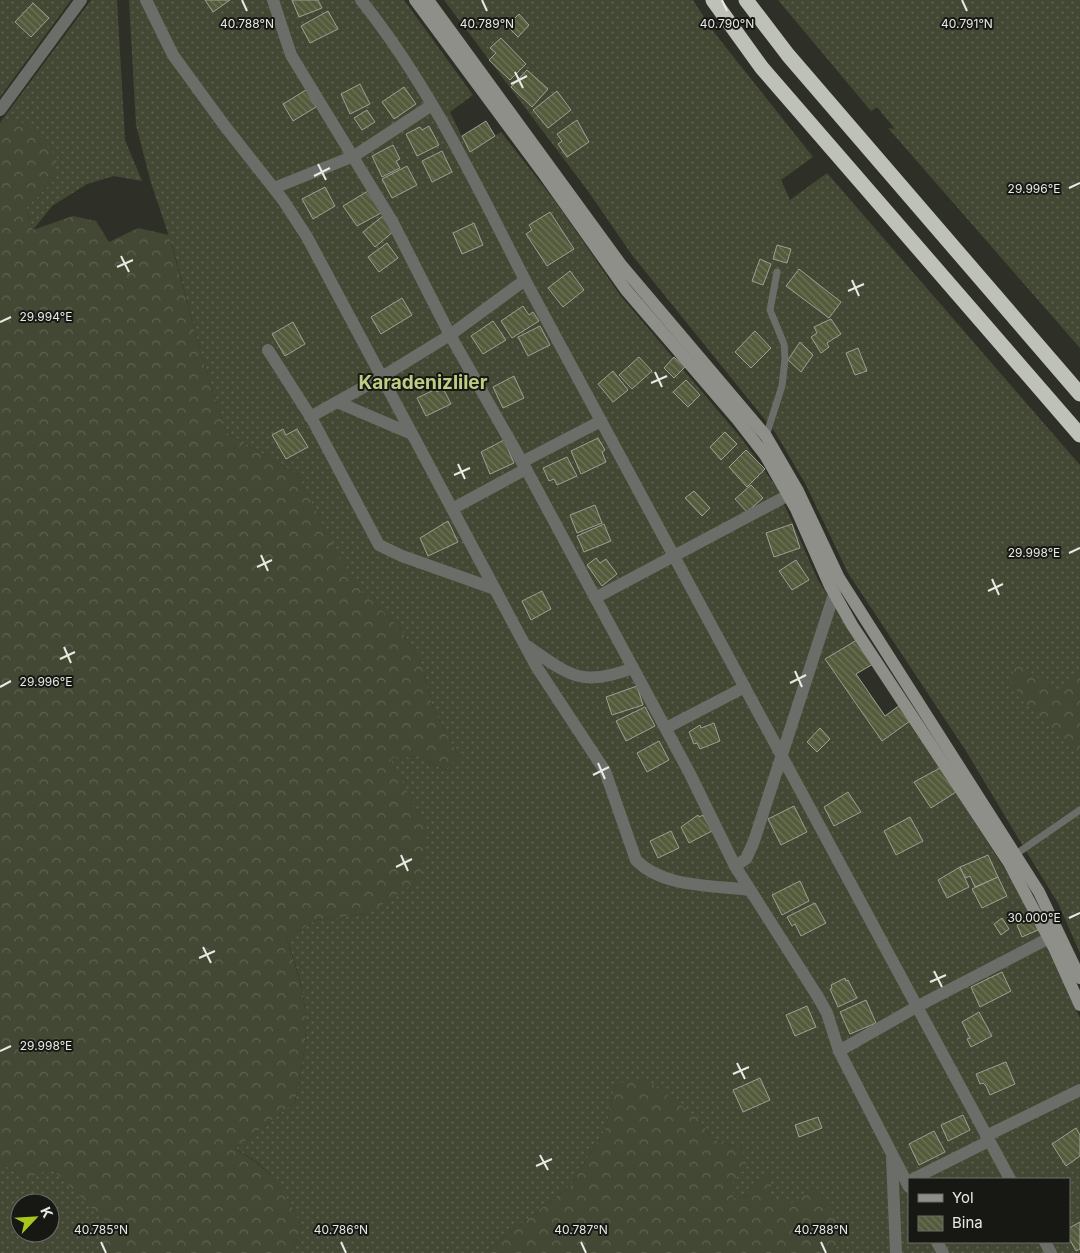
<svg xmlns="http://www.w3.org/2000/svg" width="1080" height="1253" font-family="Inter,sans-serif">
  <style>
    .grass { fill: url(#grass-dots); fill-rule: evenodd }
    .forest { fill: url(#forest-crowns) }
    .building { fill: url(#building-back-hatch); stroke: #9da096 }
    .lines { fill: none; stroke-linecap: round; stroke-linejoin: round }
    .service { stroke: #6b6d68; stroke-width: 7 }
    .minor { stroke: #6b6d68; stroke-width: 12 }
    .tertiary { stroke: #6b6d68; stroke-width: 12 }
    .secondary { stroke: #8d8f88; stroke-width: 12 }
    .motorway { stroke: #bec1b7; stroke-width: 15 }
    .ticks { fill: none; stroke: #e7e9e3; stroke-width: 2 }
    .labels { text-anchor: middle; stroke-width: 4; stroke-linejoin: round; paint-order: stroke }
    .district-label { font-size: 19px; font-weight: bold; fill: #bbce84; stroke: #171814 }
    .ticks-label { font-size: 12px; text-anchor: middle; fill: #e7e9e3; stroke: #171814; stroke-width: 4; stroke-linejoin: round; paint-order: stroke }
  </style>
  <defs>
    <pattern id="grass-dots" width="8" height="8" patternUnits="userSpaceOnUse" patternTransform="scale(1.25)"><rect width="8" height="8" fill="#424833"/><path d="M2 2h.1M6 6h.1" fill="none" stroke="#5d6250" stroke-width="1.8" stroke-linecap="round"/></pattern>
    <pattern id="forest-crowns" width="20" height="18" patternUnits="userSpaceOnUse" patternTransform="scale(1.25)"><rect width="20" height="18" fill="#424833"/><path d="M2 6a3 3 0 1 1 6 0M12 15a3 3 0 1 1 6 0" fill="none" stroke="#5d6250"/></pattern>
    <pattern id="building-back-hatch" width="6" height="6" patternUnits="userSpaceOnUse" patternTransform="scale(1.25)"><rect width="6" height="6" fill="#535b3c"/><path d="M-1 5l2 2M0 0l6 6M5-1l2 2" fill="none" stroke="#6c7358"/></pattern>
  </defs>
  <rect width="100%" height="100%" fill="#2e3028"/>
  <g class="grass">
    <polygon points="0,0 71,0 0,97"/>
    <polygon points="91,0 117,0 125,140 142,181 114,176 87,184 52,206 33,230 26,208 54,180 2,120"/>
    <path d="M129,0H404L473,95L450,112L469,151L501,132L555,201L620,295L742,439L777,488L818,580L857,640L825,660L882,741L910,721L1024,899L1080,1018V1253H833L844,1232L771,1197V1174L749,1196L733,1198V1181L742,1149L712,1139L698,1118L615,1084L606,1128L571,1185L484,1253H293L302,1226C283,1191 272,1167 235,1149L295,1102C300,1072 309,1040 305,1010C303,986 295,962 287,939L316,920L368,914L428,831L389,758L418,756L445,770L459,757L434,711L420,660L399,627L361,591L334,548L298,475L226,432L202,358L173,248L151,183L136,125ZM909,1179H1069V1242H909Z"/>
    <polygon points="444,0 693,0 713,31 813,157 781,180 790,200 827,173 1080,465 1080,953 1058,903 1026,851 966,751 848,573 806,485 775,432 632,255 588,191"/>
    <polygon points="778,0 1080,0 1080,348 888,128 895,129 877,107 871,111"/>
    <path d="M0,1162L25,1179L51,1168L107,1222L98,1253H0ZM20,1203H50V1233H20Z"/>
  </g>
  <g class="forest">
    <path d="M2,120L26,123L57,157L54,180L26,208L33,230L73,216L96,221L109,242L138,228L169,235L202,358L226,432L298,475L334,547L361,591L399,627L420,660L434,711L459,757L445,770L418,756L390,758L428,831L420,879L368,914L316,920L287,939C294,962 303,986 305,1010C309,1040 300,1072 295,1102L235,1149C274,1171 282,1188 302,1226L293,1253H98L106,1222L52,1169L25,1179L0,1162V123Z"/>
    <polygon points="1017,662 1057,692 1080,672 1080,754 1028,706 1010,680"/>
    <polygon points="647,1080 698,1118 712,1139 742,1149 747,1167 733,1181 733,1198 749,1196 753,1183 771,1174 771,1197 789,1204 817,1189 844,1232 833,1253 484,1253 571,1185 606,1128 615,1083"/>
  </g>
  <g class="building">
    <polygon points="205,0 230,0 213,12"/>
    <polygon points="292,0 318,0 322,8 299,17"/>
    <polygon points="33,3 49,18 31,37 15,22"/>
    <polygon points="328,11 338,29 310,43 301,26"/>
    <polygon points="519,14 529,25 518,37 507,26"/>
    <polygon points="501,38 526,64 510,80 489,60 496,53 490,48"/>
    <polygon points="527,70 548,89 532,107 511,87"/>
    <polygon points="360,84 370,104 350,114 341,94"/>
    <polygon points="404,87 416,104 394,119 382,102"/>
    <polygon points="306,90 316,107 293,121 283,104"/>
    <polygon points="557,91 571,110 548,128 533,110"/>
    <polygon points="367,110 375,122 362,130 354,118"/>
    <polygon points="577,120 589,142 567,157 558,144 562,141 557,134"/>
    <polygon points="486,121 495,136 470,152 462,136"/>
    <polygon points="429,126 439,145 417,156 406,134 420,127 422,130"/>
    <polygon points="393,145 400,159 396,161 400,168 382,177 372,156"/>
    <polygon points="442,151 452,172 432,182 422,161"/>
    <polygon points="407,166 417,185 392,198 382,179"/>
    <polygon points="325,187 335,206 313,219 302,199"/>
    <polygon points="368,191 381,213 357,226 343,206"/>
    <polygon points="550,212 574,249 547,266 526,234 532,230 529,225"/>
    <polygon points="384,215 394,231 375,247 363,232"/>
    <polygon points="474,223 483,245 462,254 453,233"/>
    <polygon points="387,243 398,258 379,272 368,257"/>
    <polygon points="777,245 791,249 787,263 773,259"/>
    <polygon points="760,259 771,264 763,285 752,281"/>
    <polygon points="799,269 841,302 829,318 786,286"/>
    <polygon points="570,271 584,290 563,307 548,288"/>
    <polygon points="402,298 412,315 381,334 371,317"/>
    <polygon points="523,306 529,315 533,312 539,321 512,338 501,321"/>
    <polygon points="831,319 841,334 827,343 829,347 821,353 811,337 817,333 814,327"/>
    <polygon points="493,321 506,340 483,354 471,336"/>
    <polygon points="293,322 305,344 285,356 272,334"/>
    <polygon points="540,326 550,345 528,356 518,337"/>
    <polygon points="755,331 771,348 751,368 735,352"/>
    <polygon points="800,342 813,355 801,372 788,360"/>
    <polygon points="858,348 867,371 855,375 846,353"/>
    <polygon points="639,357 652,371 632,389 619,375"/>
    <polygon points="674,357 685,367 674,378 664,368"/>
    <polygon points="613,371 628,390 613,402 598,384"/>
    <polygon points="514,376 524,398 503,408 493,387"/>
    <polygon points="686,380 700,395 688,407 673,392"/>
    <polygon points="443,388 451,404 426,416 417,398 436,389 437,392"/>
    <polygon points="283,429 286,435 297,429 308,447 286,459 272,435"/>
    <polygon points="725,432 737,444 721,460 710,447"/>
    <polygon points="598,438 605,450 602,452 606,462 581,474 571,451"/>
    <polygon points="504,440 514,463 490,474 481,452"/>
    <polygon points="746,450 765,469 747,487 729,467"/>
    <polygon points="567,457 577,476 557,485 554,479 549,481 543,468"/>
    <polygon points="751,485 763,498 747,512 735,499"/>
    <polygon points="694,491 710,508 702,516 685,498"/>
    <polygon points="595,505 602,523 577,533 570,515"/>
    <polygon points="448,521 458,542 428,556 420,538"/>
    <polygon points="604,524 611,541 584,552 577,536"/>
    <polygon points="792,524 800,548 774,557 766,533"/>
    <polygon points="596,558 600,563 606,559 617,574 602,586 587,565"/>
    <polygon points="796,560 809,580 792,590 779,571"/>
    <polygon points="542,591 551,609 531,620 522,601"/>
    <polygon points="857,640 873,664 856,674 885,716 900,705 910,721 882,741 825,659"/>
    <polygon points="637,686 643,705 612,715 606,697"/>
    <polygon points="645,707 655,726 626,741 616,721"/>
    <polygon points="714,723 720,741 700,749 697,743 694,744 689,732 700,725 701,728"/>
    <polygon points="820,728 830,739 817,752 807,742"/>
    <polygon points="659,741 669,760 647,772 637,753"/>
    <polygon points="940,768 956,792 931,808 914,782"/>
    <polygon points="848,792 861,812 834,826 824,807"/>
    <polygon points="794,806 807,832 781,845 768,819"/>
    <polygon points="698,815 699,817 703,815 712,831 689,843 681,827"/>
    <polygon points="910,817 923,841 896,855 884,831"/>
    <polygon points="671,831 679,848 658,858 650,841"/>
    <polygon points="988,855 998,877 975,887 970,876 965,878 960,867"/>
    <polygon points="960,867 969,887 947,898 938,880"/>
    <polygon points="998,877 1007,896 982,908 972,889"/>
    <polygon points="800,881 809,901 782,915 772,895"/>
    <polygon points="815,903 826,923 801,936 795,924 792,926 787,917"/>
    <polygon points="1002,918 1009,929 1001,935 994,924"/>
    <polygon points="1033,918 1038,930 1022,937 1017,925"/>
    <polygon points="1002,972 1011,991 980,1007 971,987"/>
    <polygon points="845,978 846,981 848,980 857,998 838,1007 830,989 832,988 831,985"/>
    <polygon points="866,1000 876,1023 850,1034 840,1012"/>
    <polygon points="807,1006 816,1027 795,1036 786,1015"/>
    <polygon points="979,1012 992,1036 971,1047 967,1039 970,1038 962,1022"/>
    <polygon points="1006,1062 1015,1084 990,1095 986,1086 983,1083 980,1084 976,1074"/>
    <polygon points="760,1078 770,1100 743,1112 733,1090"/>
    <polygon points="963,1115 970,1130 948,1141 941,1125"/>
    <polygon points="818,1117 822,1128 799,1137 795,1125"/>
    <polygon points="1076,1128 1080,1135 1080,1156 1066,1166 1052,1144"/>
    <polygon points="934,1131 945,1152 919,1165 909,1144"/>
    <polygon points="1080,1222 1080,1249 1076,1251 1069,1238 1069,1228"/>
  </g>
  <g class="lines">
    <g class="service">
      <polyline points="766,436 782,386 785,359 784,344 770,310 777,272"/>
      <polyline points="1016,854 1080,810"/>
    </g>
    <g class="minor">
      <path d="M146,0L173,55L224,125L283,200L307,237L536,666L605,771L636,860C663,888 713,885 750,890"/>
      <polyline points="273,0 291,55 392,221 450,335 526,469 689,772 735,866 818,997 827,1013 839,1051 909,1187"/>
      <path d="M361,0C429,85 476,184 525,280L1010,1179"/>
      <polyline points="274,188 354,156 432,105"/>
      <polyline points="268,350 312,419 379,545 402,556 495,589"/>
      <polyline points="337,402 412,434"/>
      <polyline points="310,417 380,378 450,335 525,280"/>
      <polyline points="522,462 601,421"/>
      <polyline points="452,509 526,469"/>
      <polyline points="595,598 796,491"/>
      <path d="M527,646C569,675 581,688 633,668"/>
      <polyline points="666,728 745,687"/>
      <polyline points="735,866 746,859 754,841 837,585"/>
      <polyline points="839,1051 918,1006 1057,934"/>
      <polyline points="986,1136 1080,1090"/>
      <polyline points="892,1158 896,1253"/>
      <polyline points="913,1179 989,1141"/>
      <polyline points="937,1242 943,1253"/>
      <polyline points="1045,1242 1051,1253"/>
    </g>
    <polyline class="tertiary" points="0,110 81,0"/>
    <g class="secondary">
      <polyline points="415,0 543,173 626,290 737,419 765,455 796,509 830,586 852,625 1009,863 1054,948 1080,1005"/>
      <polyline points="428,0 622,266 766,436 798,491 839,578 1039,892 1080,978"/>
    </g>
    <g class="motorway">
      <polyline points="713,0 762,68 1080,435"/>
      <polyline points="746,0 788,55 1080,394"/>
    </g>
  </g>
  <path class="ticks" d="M242,0L247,11M482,0L487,11M722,0L727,11M962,0L967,11M515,72L523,88M511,84L527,76M318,164L326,180M314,176L330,168M1069,188L1080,183M121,256L129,272M117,267L133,260M852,280L859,296M848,291L864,284M0,322L11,317M655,372L662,387M651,383L667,376M458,464L465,479M454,475L470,468M1069,553L1080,548M261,555L268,571M257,567L272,560M992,579L999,595M988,591L1003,584M64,647L71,663M60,659L75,652M795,671L802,687M790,683L806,675M0,687L11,681M598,763L605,779M593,775L609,767M401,855L408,871M396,867L412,859M1069,918L1080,913M203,947L211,963M199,958L215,951M934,971L942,987M930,982L946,975M0,1051L11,1046M737,1063L745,1079M733,1074L749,1067M540,1155L548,1170M536,1166L552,1159M101,1242L106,1253M341,1242L346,1253M581,1242L586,1253M821,1242L826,1253"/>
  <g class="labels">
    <g class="district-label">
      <text x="423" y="389">Karadenizliler</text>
    </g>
  </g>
  <g class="ticks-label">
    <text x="247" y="28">40.788°N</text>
    <text x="487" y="28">40.789°N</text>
    <text x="727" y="28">40.790°N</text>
    <text x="967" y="28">40.791°N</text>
    <text x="1034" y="193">29.996°E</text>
    <text x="46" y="321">29.994°E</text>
    <text x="1034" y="557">29.998°E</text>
    <text x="46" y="686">29.996°E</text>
    <text x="1034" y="922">30.000°E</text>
    <text x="46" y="1050">29.998°E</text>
    <text x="101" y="1234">40.785°N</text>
    <text x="341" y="1234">40.786°N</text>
    <text x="581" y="1234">40.787°N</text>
    <text x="821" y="1234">40.788°N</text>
  </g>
  <rect x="908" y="1178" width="162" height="65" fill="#171814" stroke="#6a6c67"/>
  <rect x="918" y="1194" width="25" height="8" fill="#8d8f88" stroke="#6a6c67"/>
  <text x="952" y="1203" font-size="15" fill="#e7e9e3">Yol</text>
  <rect x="918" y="1216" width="25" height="15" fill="url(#building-back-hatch)" stroke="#6a6c67"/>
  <text x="952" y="1228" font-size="15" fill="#e7e9e3">Bina</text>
  <g transform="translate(35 1218) rotate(65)"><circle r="24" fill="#171814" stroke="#6a6c67"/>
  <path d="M0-4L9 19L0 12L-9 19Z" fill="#a8c71d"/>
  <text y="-8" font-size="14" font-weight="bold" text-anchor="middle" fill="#e7e9e3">K</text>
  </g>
</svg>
